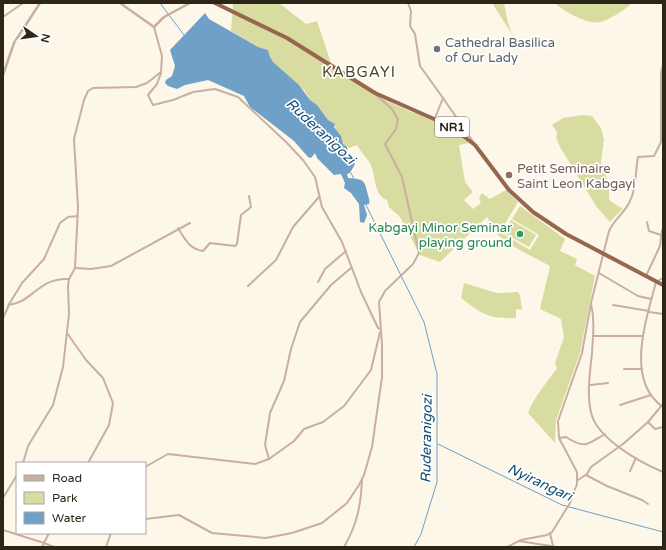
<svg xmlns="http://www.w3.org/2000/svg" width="666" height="550" font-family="'Varela Round',sans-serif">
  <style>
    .green { fill: #d9dca0 }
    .water { fill: #6ea0c8 }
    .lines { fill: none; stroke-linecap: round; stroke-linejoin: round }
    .stream { stroke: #6ea0c8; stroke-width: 1 }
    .minor { stroke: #c9afa2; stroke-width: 2 }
    .tertiary { stroke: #c9afa2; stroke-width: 2.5 }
    .trunk { stroke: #98664d; stroke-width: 4 }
    .worship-dot { fill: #6b7280; stroke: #fff; stroke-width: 1.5 }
    .education-dot { fill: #8d6e63; stroke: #fff; stroke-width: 1.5 }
    .leisure-dot { fill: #2e9e5b; stroke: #fff; stroke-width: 1.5 }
    .labels { text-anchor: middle; stroke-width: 3.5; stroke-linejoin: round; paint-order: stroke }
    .shield { fill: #fff; stroke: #6b675d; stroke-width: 1 }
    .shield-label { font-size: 12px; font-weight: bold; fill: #2b2618 }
    .worship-label { font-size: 13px; fill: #5b616d; stroke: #fff; text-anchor: start }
    .education-label { font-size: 13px; fill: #785e54; stroke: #fff; text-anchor: start }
    .leisure-label { font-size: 13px; fill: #27864d; stroke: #fff; text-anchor: end }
    .water-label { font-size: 14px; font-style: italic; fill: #134e76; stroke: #fff }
    .quarter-label { font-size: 15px; letter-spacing: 1px; fill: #4d4223; stroke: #fff }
  </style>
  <rect width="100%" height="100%" fill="#fdf7e9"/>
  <g class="green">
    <path d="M233,3H279L306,24L317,21L331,63L373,94L411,112L431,116L469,143L459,145L465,182L473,192L464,200L473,209L481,203L479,198L482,193L490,199L506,190L518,202L500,232L530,250L539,235L512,219L520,206L565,239L560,251L577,259L575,265L595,276L580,353L556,420L555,443L528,413C535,395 547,383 557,368L555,363L564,337L561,319L540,309L550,266L514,247L498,235L487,217L440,262L420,255L400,217L389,207L387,200C373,195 376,174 370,163C366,157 361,152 357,145L349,148L343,144C342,136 334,131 335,124L328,120L317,105L310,100L305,91L273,62L270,57L268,50L258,47L231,31Z"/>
    <polygon points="492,3 504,3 508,23 512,34"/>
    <path d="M555,3H632C623,11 611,19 600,22C588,25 563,11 555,3Z"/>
    <polygon points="583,115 592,116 601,128 604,140 601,162 609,184 609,200 619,207 623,208 610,222 596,206 560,147 556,137 557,132 552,125 563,118"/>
    <polygon points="511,220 536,235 529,247 504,233"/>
    <path d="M464,283L497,293L518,292L520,295L522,310L516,309V318C489,319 483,315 461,298Z"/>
  </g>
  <path class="water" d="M205,13L209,19L258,47L268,50L270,57L273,62L299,85L310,100L317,105L328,120L335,124L334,127L341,136L343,144L347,147L349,157L355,164L350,173L347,174L348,178C364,180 364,178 368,195C369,199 370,200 369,204L364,205L367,215L364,223L360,222L359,204L351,193L344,188L345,183L341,174L334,175L317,158L315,153L311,158L308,157L294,141L250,107L244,96L208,80L185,85L177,89L168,86L165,83L166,80L172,76L175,66L170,50Z"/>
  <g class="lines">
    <g class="stream">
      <polyline points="160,3 184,35"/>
      <polyline points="351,173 354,179"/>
      <polyline points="366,205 424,322 437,374 437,482 421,534 414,547"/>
      <polyline points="438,444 562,505 663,532"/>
    </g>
    <g class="minor">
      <polyline points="408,3 411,11 410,26 415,34 420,66 443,98 435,118"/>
      <polyline points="662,3 663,4"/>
      <polyline points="3,17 23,3"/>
      <polyline points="161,73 157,84 148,95 153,105 173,100 193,92 215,89 238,97 286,142 303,160 315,177 322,207 342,242 361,292 378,328 380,329"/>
      <polyline points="443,98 474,143"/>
      <polyline points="647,222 649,231 661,235"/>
      <path d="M178,228C185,239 189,249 203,251L210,243L235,246L237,244L241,215L251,207L249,196"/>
      <polyline points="75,268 91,269 111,266 190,223"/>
      <polyline points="599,273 638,296 651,299"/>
      <polyline points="646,276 660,246 662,230"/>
      <path d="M663,278L656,282C647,318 624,380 663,407"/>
      <polyline points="318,282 325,269 346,251"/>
      <polyline points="248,286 276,260 293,227 319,197"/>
      <path d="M591,304C595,321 593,335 592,353C590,372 586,397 592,416C600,440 641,463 663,472"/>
      <polyline points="613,305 649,311"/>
      <polyline points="8,306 22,283 44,259 60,223 68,217 78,216"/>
      <polyline points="649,312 663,314"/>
      <path d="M3,318L9,305C33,302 39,277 69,279"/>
      <polyline points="67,333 86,360 103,378 113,403 109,425 88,463"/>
      <polyline points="594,336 643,336"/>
      <polyline points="624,369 642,369"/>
      <polyline points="590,385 608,383"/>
      <polyline points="620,405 651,395"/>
      <polyline points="648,422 655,429 663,427"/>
      <path d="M559,438L566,437C585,449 586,445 605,434"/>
      <polyline points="269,459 294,441 304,429 323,422 344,406 371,370 380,332"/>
      <polyline points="23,463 28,446 53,405 63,367 69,314 68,286 69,279 75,268 78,207 74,139 84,100 88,91 93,88 136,87 147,83 161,72 162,56 154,27"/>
      <polyline points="145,467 168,454 255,464 269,459 265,445 270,413 284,381 291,349 300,322 331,285 351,268"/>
      <polyline points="630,471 636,458"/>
      <polyline points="586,475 607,486 642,500 648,504"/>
      <polyline points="578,480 587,474 591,467 623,444 648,422 663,404"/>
      <polyline points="3,498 17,475"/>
      <polyline points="145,519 179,515 212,533 266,538 292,533 322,523 347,503 359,485 364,475 372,447 382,377 382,345 379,302 385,291 413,264 419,253 402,177 385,144 396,129 398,119 392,109 375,94"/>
      <polyline points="3,530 44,543 49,533"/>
      <polyline points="550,533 553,546"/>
      <polyline points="519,541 557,547"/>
      <polyline points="42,547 44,543 54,547"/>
      <polyline points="106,547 111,533"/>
      <path d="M344,547C357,525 361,505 362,480"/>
      <path d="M507,547L521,540L547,535L552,532L570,503L577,484V472L559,438L558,421L582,353L591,303L609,231C614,220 624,213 629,203C637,188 635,173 638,157L654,156L661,142V73L663,64"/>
    </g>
    <g class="tertiary">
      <polyline points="120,3 154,27 164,17 190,3"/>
      <polyline points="3,75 14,43 40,3"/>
    </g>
    <polyline class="trunk" points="215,3 287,38 375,93 450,126 475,145 509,190 533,212 566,234 663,285"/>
  </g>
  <circle class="worship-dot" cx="437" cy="49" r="4"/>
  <circle class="education-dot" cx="509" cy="175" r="4"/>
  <circle class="leisure-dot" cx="520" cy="234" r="4"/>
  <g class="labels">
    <rect class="shield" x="435" y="117" width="34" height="20" rx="3"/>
    <g class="shield-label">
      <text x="452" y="131">NR1</text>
    </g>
    <g class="worship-label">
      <text x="445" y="47">Cathedral Basilica<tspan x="445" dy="15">of Our Lady</tspan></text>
    </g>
    <g class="education-label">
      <text x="517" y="173">Petit Seminaire<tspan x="517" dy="15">Saint Leon Kabgayi</tspan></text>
    </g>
    <g class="leisure-label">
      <text x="512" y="232">Kabgayi Minor Seminar<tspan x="512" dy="15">playing ground</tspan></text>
    </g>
    <g class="water-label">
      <text transform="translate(321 131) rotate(43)" y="5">Ruderanigozi</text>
      <text transform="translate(426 439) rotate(-89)" y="5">Ruderanigozi</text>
      <text transform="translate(540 482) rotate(25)" y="5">Nyirangari</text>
    </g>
    <g class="quarter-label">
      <text x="359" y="77">KABGAYI</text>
    </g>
  </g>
  <rect width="666" height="550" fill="none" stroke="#2b2618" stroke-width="8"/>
  <rect x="16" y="462" width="130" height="72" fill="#ffffff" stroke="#aaa8a3"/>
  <rect x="24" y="475" width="20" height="6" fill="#c9afa2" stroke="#aaa8a3"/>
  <text x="52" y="482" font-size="12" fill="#2b2618">Road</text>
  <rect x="24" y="492" width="20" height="12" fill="#d9dca0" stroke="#aaa8a3"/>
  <text x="52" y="502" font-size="12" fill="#2b2618">Park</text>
  <rect x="24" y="512" width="20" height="12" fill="#6ea0c8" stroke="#aaa8a3"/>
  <text x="52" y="522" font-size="12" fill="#2b2618">Water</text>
  <g transform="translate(36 36) rotate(103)" stroke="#ffffff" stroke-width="3" paint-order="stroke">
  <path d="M0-3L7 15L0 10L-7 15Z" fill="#2b2618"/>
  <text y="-6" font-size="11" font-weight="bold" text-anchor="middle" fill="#2b2618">N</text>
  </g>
</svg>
